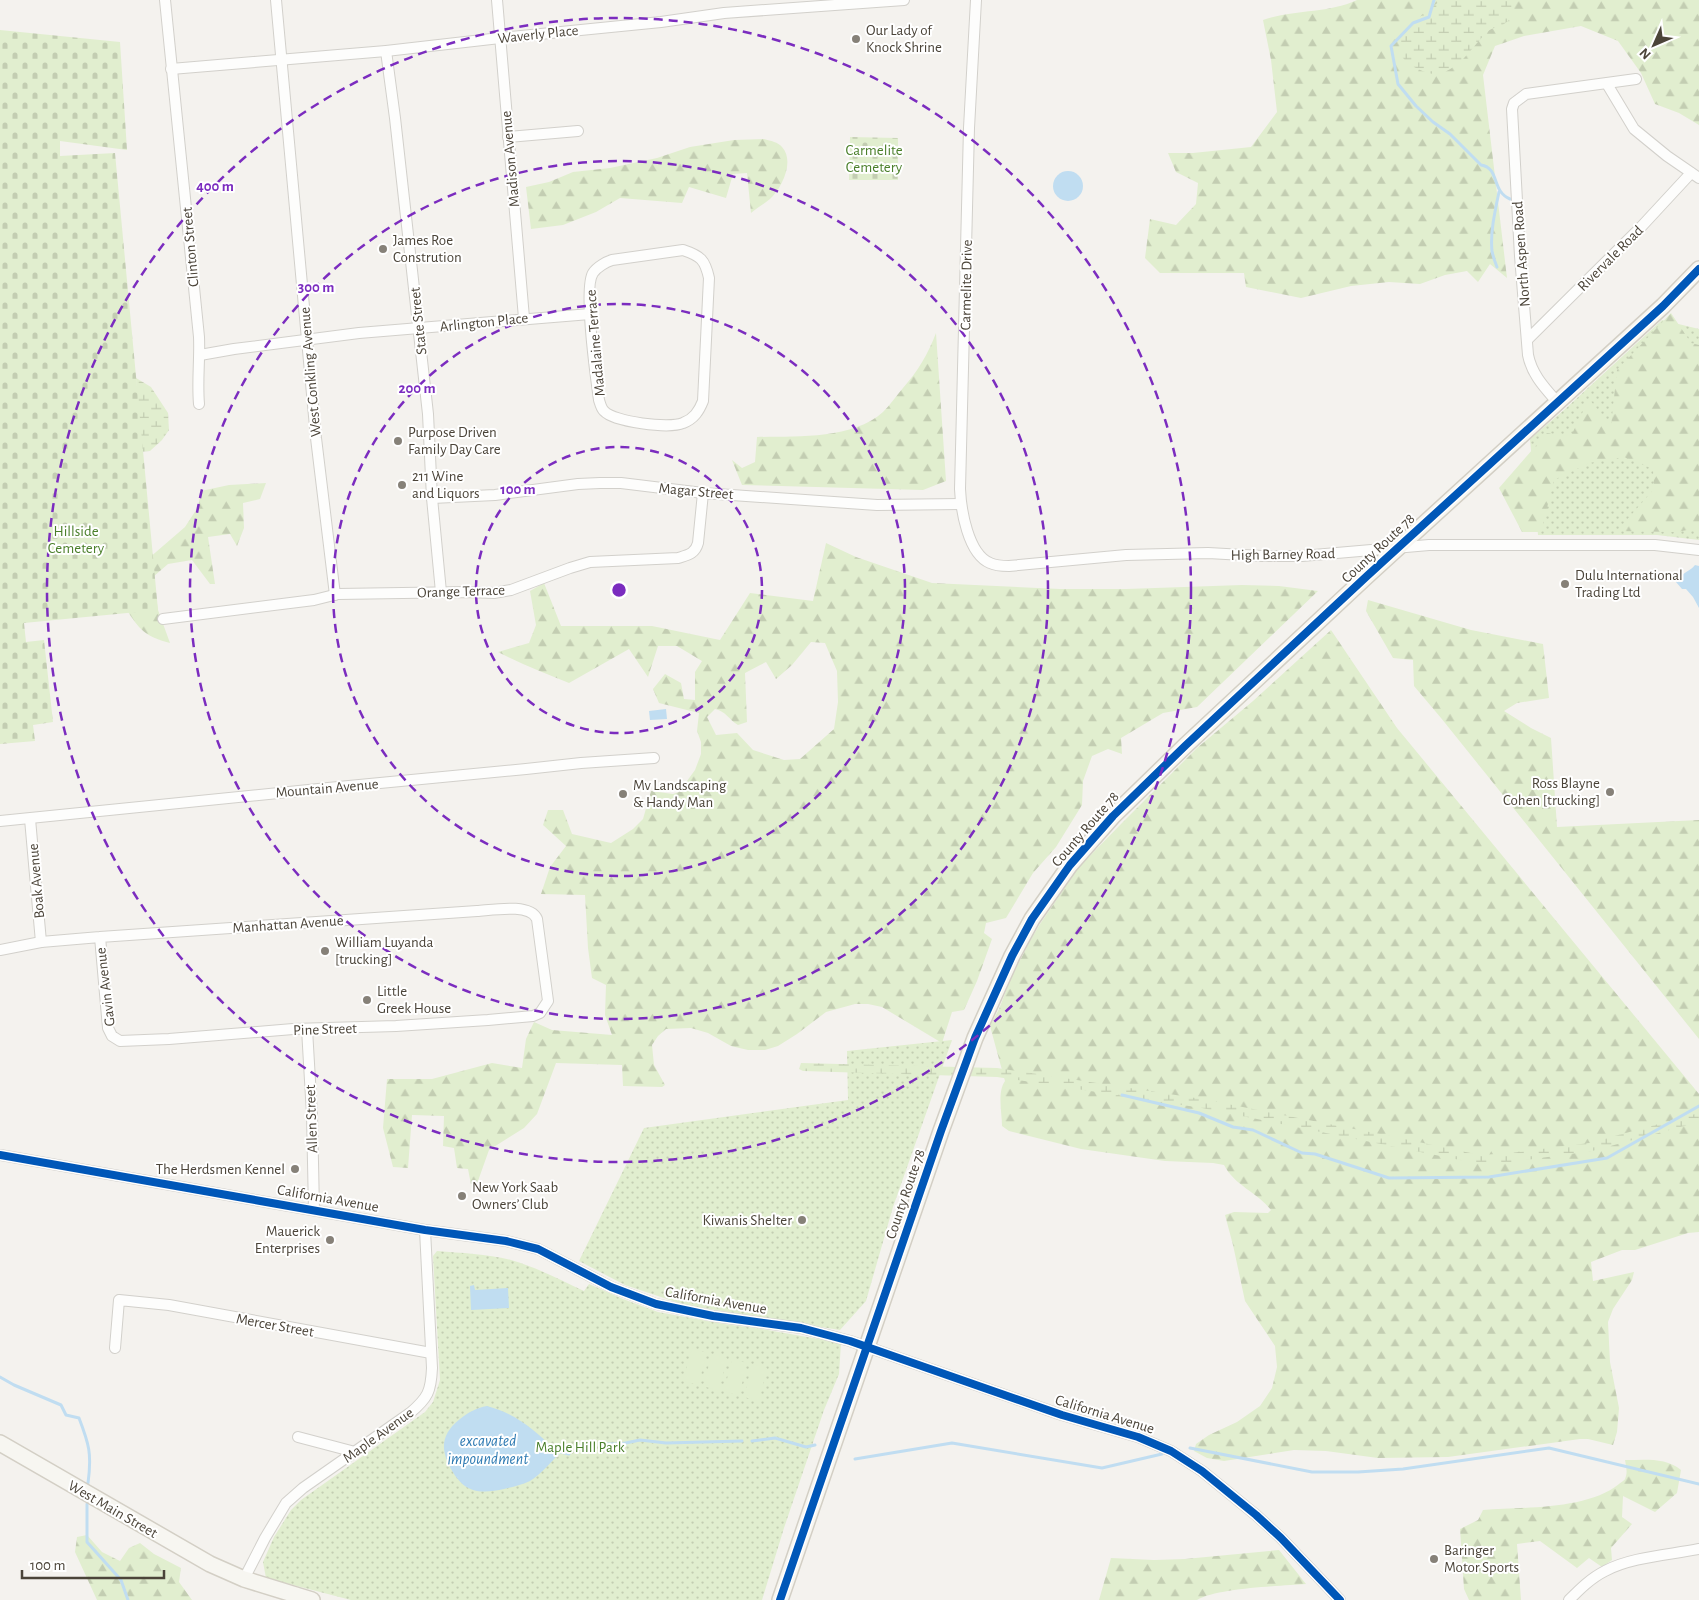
<svg xmlns="http://www.w3.org/2000/svg" width="1699" height="1600" font-family="'Alegreya Sans',sans-serif">
  <style>
    .green { fill: url(#green-dots) }
    .forest { fill: url(#forest-firs); fill-rule: evenodd }
    .wetland { fill: url(#wetland-marsh) }
    .cemetery { fill: url(#cemetery-stones) }
    .pitch { fill: #e1eecf }
    .water { fill: #c0ddf1 }
    .lines { fill: none; stroke-linecap: round; stroke-linejoin: round }
    .stream { stroke: #c0ddf1; stroke-width: 3 }
    .street-casing { stroke: #d2d0cb; stroke-width: 12 }
    .secondary-casing { stroke: #d3cfc5; stroke-width: 18 }
    .street { stroke: #fdfdfc; stroke-width: 10 }
    .secondary { stroke: #f7f6f1; stroke-width: 15 }
    .cycleway-casing { stroke: #fff; stroke-width: 11 }
    .cycleway { stroke: #0057b8; stroke-width: 8 }
    .ring { fill: none; stroke: #7b2cbf; stroke-width: 2.5; stroke-dasharray: 9 6 }
    .poi-dot { fill: #868178; stroke: #fff; stroke-width: 2 }
    .labels { text-anchor: middle; stroke-width: 4; stroke-linejoin: round; paint-order: stroke }
    .poi-label { font-size: 15px; fill: #4b4439; stroke: #fff; text-anchor: start }
    .street-label { font-size: 15px; fill: #4b4439; stroke: #fff }
    .park-label { font-size: 15px; fill: #4a7f2a; stroke: #fff }
    .water-label { font-size: 16px; font-style: italic; fill: #2e7ab2; stroke: #fff }
    .centre { fill: #7b2cbf; stroke: #fff; stroke-width: 2.5 }
    .ring-label { font-size: 15px; text-anchor: middle; font-weight: bold; fill: #7b2cbf; stroke: #fff; stroke-width: 4; stroke-linejoin: round; paint-order: stroke }
  </style>
  <defs>
    <pattern id="green-dots" width="8" height="8" patternUnits="userSpaceOnUse" patternTransform="scale(1.25)"><rect width="8" height="8" fill="#e1eecf"/><path d="M2 2h.1M6 6h.1" fill="none" stroke="#c3cdb2" stroke-width="1.8" stroke-linecap="round"/></pattern>
    <pattern id="forest-firs" width="22" height="20" patternUnits="userSpaceOnUse" patternTransform="scale(1.25)"><rect width="22" height="20" fill="#e1eecf"/><path d="M5 1l3.5 6h-7zM16 11l3.5 6h-7z" fill="#c3cdb2"/></pattern>
    <pattern id="wetland-marsh" width="20" height="14" patternUnits="userSpaceOnUse" patternTransform="scale(1.25)"><rect width="20" height="14" fill="#e1eecf"/><path d="M1 5h8M5 5V1M11 12h8M15 12V8" fill="none" stroke="#c3cdb2"/></pattern>
    <pattern id="cemetery-stones" width="16" height="16" patternUnits="userSpaceOnUse" patternTransform="scale(1.25)"><rect width="16" height="16" fill="#e1eecf"/><path d="M2 7V4a2 2 0 0 1 4 0v3zM10 15v-3a2 2 0 0 1 4 0v3z" fill="#c3cdb2"/></pattern>
  </defs>
  <rect width="100%" height="100%" fill="#f4f2ee"/>
  <g class="green">
    <polygon points="1662,320 1699,329 1699,540 1657,535 1538,535 1530,439 1564,410"/>
    <polygon points="952,1040 893,1207 866,1301 840,1330 685,1305 625,1285 579,1261 644,1128 848,1100 847,1051"/>
    <path d="M437,1251C462,1253 487,1254 511,1260C536,1267 560,1280 584,1291L589,1284L623,1299L658,1312L724,1324L762,1329L841,1343L839,1374L824,1410L784,1528L762,1600H351L266,1578L263,1562L274,1537L291,1510L301,1500L425,1412L433,1402L440,1380L433,1256Z"/>
  </g>
  <g class="forest">
    <path d="M1357,0H1699V125L1679,113L1655,104L1641,73L1618,41L1581,26L1524,36L1495,46L1483,75L1507,278L1490,264L1478,282L1467,271L1445,275L1420,284L1389,282L1351,286L1301,298L1246,287L1244,273H1160L1145,258L1150,219L1176,225L1196,204L1198,183L1176,172L1168,153H1193L1251,147L1277,112L1271,60L1263,20C1294,9 1327,14 1357,0Z"/>
    <path d="M764,139C771,141 778,142 782,147C795,161 782,188 770,199C764,204 757,208 751,213L747,173L733,174L726,198L689,187L682,203L620,198L596,212L563,225L531,229L526,187L549,182L573,172L610,168L657,158L690,147L734,140Z"/>
    <polygon points="1671,313 1691,343 1699,345 1699,530 1687,530 1677,532 1617,531 1654,489 1653,469 1624,457 1589,463 1554,480 1541,532 1522,532 1499,488 1547,433 1571,436 1589,399 1611,426 1617,370"/>
    <path d="M936,333L946,481L923,490L742,485L732,460L742,468L755,462L757,437C795,436 852,440 883,412C890,405 896,396 903,388C918,371 928,354 936,333Z"/>
    <path d="M266,483L260,499L243,503L244,528L237,546L230,534L208,537L215,584H210L192,560L168,564L153,577L158,610L170,643C144,636 140,630 126,609L134,571L185,527L198,507L201,491L229,485Z"/>
    <path d="M826,543L856,557L932,583L1060,589H1126L1242,585L1279,586L1318,591L1197,707L1163,713L1121,738L1122,754L1108,749L1092,756L1083,781L1082,805L1056,847L1033,873L1006,918L986,923L984,933L992,939L977,981L964,1010L952,1012L942,1043L882,1007L868,1004H855L826,1012L797,1034L778,1046L765,1050H748L731,1046L708,1033L691,1028L666,1029L658,1036L652,1045L654,1065L665,1085L662,1087L623,1086L622,1065L556,1063L537,1114L524,1128L489,1150L473,1195L468,1169L457,1168L454,1148L443,1146L444,1116L412,1115L408,1168L393,1167L383,1128L387,1079H432L492,1063L522,1068L526,1039L534,1022L552,1030L612,1035L605,1015L606,985L592,978L588,948L585,895L541,894L550,867L566,846L543,825L548,810H563L572,834L611,843L633,829L643,819L651,791L673,794L679,792L695,770L701,754V742L697,731L699,713L659,703L653,689L665,674L681,683L684,699L695,700V672L702,661L677,646H658L648,677L629,649L569,683C545,673 521,664 498,652L529,643L536,625L530,591L544,583L561,626H652L720,640L750,593L813,601ZM811,642L825,643L837,671L838,702L834,729L800,759L784,760L753,750L737,733L716,735L707,717L715,709C727,712 728,719 738,725L747,722L745,673L766,662L776,679L792,665Z"/>
    <polygon points="1368,600 1471,630 1543,644 1549,698 1517,703 1504,711 1531,728 1551,738 1557,827 1699,820 1699,1039 1441,718 1414,686 1413,660 1393,658 1366,611"/>
    <path d="M1331,630L1397,728L1699,1094V1232L1688,1233L1635,1250H1622L1591,1262L1593,1281L1634,1272L1632,1280L1613,1309L1608,1322L1610,1362L1619,1408L1617,1432L1613,1445L1588,1439H1580L1448,1457L1378,1458L1326,1451L1294,1450L1224,1461L1207,1458L1194,1451L1196,1444L1209,1435L1237,1422L1260,1406L1272,1388L1277,1367L1275,1346L1245,1301L1233,1245L1225,1215L1234,1212L1268,1213L1271,1210C1258,1193 1234,1185 1224,1165L1213,1163L1165,1161L1081,1149L1009,1131L1002,1126C1002,1113 997,1092 1005,1081L990,1026L999,1009L1011,978L1030,941L1040,924L1079,867L1121,824L1197,748L1253,701Z"/>
    <path d="M1625,1460C1644,1460 1666,1457 1681,1470L1677,1493L1655,1512L1623,1496L1622,1517L1632,1524L1611,1548L1612,1560L1602,1567L1589,1558L1577,1568L1540,1541L1517,1544L1521,1600H1469L1464,1589L1460,1529L1478,1520L1483,1510C1523,1507 1587,1510 1619,1484C1620,1483 1625,1480 1625,1479C1628,1473 1626,1466 1625,1460Z"/>
    <polygon points="87,1535 102,1552 120,1561 129,1548 140,1543 154,1554 181,1568 179,1582 192,1600 97,1600 75,1552 77,1537"/>
    <path d="M1279,1550L1306,1584C1280,1586 1217,1588 1197,1600H1099L1111,1558L1154,1560L1185,1559Z"/>
  </g>
  <g class="wetland">
    <path d="M1441,0H1513L1514,12C1511,17 1509,21 1504,24C1499,28 1492,27 1487,32C1473,46 1462,66 1442,73C1434,76 1424,72 1416,68C1375,46 1422,16 1441,0Z"/>
    <polygon points="136,378 151,387 168,413 169,430 162,440 150,451 140,452"/>
    <polygon points="801,1063 997,1068 1202,1099 1395,1137 1480,1155 1511,1153 1589,1143 1699,1113 1699,1122 1592,1151 1512,1162 1480,1164 1202,1108 997,1077 803,1071 799,1069"/>
  </g>
  <g class="cemetery">
    <polygon points="0,30 120,42 127,150 60,141 60,156 115,153 158,610 24,623 26,642 44,640 53,722 33,725 35,741 0,744"/>
    <polygon points="850,137 898,138 898,180 849,180"/>
  </g>
  <g class="pitch">
    <polygon points="692,1348 707,1353 698,1385 683,1381"/>
    <polygon points="712,1354 727,1358 719,1391 703,1386"/>
    <polygon points="732,1359 747,1363 739,1396 724,1391"/>
    <polygon points="752,1364 767,1368 759,1401 744,1397"/>
  </g>
  <g class="water">
    <circle cx="1068" cy="186" r="15"/>
    <path d="M1695,565L1699,566V608L1693,597L1686,589H1682L1676,582C1683,571 1690,572 1695,565Z"/>
    <polygon points="666,709 667,719 650,720 649,711"/>
    <polygon points="474,1285 475,1290 508,1288 509,1308 471,1310 470,1286"/>
    <path d="M487,1406C519,1415 533,1430 557,1451L561,1452C551,1462 541,1474 530,1481C522,1485 512,1487 504,1489C494,1491 483,1493 473,1490C463,1487 456,1478 451,1469C440,1449 441,1434 460,1419C469,1412 476,1408 487,1406Z"/>
  </g>
  <g class="lines">
    <g class="stream">
      <path d="M1434,0L1429,17L1413,23L1391,46L1398,84L1416,106L1433,122L1450,134L1481,165C1500,168 1491,191 1510,199"/>
      <path d="M1497,267C1495,262 1493,257 1492,251C1490,233 1495,211 1499,192"/>
      <polyline points="1122,1095 1199,1113 1233,1127 1253,1130 1302,1153 1315,1154 1389,1178 1489,1177 1607,1158 1699,1106"/>
      <path d="M0,1377L14,1385L61,1405L66,1415L79,1418C89,1444 92,1454 88,1483"/>
      <polyline points="752,1441 775,1438 806,1447 815,1445"/>
      <polyline points="607,1444 621,1444 640,1440 666,1443 742,1441"/>
      <polyline points="1190,1448 1312,1472 1358,1472 1403,1469 1549,1448 1699,1484"/>
      <polyline points="561,1452 569,1454"/>
      <polyline points="855,1459 952,1443 1102,1468 1162,1454"/>
      <polyline points="87,1504 87,1542 121,1580 128,1600"/>
    </g>
    <defs>
      <g id="street">
        <path d="M165,0L199,337C200,359 197,381 199,404"/>
        <polyline points="276,0 316,438 335,595"/>
        <polyline points="497,0 524,318"/>
        <path d="M976,0L969,128L960,489C961,510 968,554 990,563C996,566 1002,566 1009,566L1126,555L1208,553L1262,556H1302L1429,545H1655L1699,550"/>
        <polyline points="386,51 395,118 428,414 432,498 441,592"/>
        <polyline points="171,69 386,51 500,38 661,22 724,13 904,0"/>
        <polyline points="1607,84 1634,129 1667,156 1699,178"/>
        <polyline points="508,137 578,131"/>
        <path d="M683,250C701,256 705,260 709,278L703,401C699,411 694,419 683,423C669,429 614,422 604,411C601,408 600,403 599,400C596,378 583,288 593,273C597,267 606,262 612,260Z"/>
        <polyline points="1527,340 1641,227 1691,173"/>
        <polyline points="200,355 234,349 359,333 590,314"/>
        <path d="M1558,403C1545,388 1532,375 1528,355L1520,256L1512,109L1514,103L1526,94L1636,79"/>
        <polyline points="432,498 495,495 578,484 600,483 621,483 703,493 877,505 961,504"/>
        <path d="M163,619L314,600L338,594L467,592L494,593L511,590L570,568L590,562L678,558C688,555 695,554 698,543L703,493"/>
        <polyline points="30,819 41,942"/>
        <polyline points="0,821 328,788 526,769 581,763 654,758"/>
        <path d="M0,950L41,942L100,937L477,911C492,910 530,903 537,919L548,1001L540,1013L533,1016L488,1020L396,1026L293,1029L169,1039L120,1041L112,1036L108,1028L100,937"/>
        <polyline points="307,1029 312,1115 314,1210"/>
        <polyline points="0,1155 425,1230 506,1241 538,1249 611,1287 656,1304 713,1316 801,1328 850,1341 1062,1415 1138,1437 1171,1451 1202,1471 1256,1515 1281,1538 1340,1600"/>
        <polyline points="115,1348 119,1300 169,1305 431,1353"/>
        <polyline points="298,1437 355,1452"/>
        <path d="M244,1579L265,1538L286,1503L303,1488L410,1413C428,1398 431,1391 432,1368L425,1230"/>
        <path d="M1569,1600C1580,1589 1591,1578 1605,1571C1631,1557 1669,1555 1699,1549"/>
      </g>
      <g id="secondary">
        <polyline points="0,1443 210,1564 244,1579 312,1600"/>
        <polyline points="780,1600 941,1131 975,1038 1012,956 1032,919 1070,865 1113,816 1186,745 1367,576 1663,306 1699,269"/>
      </g>
    </defs>
    <use href="#street" class="street-casing"/>
    <use href="#secondary" class="secondary-casing"/>
    <use href="#street" class="street"/>
    <use href="#secondary" class="secondary"/>
    <defs>
      <g id="cycleway">
        <polyline points="0,1155 425,1230 506,1241 538,1249 611,1287 656,1304 713,1316 801,1328 850,1341 1062,1415 1138,1437 1171,1451 1202,1471 1256,1515 1281,1538 1340,1600"/>
        <polyline points="780,1600 941,1131 975,1038 1012,956 1032,919 1070,865 1113,816 1186,745 1367,576 1663,306 1699,269"/>
      </g>
    </defs>
    <use href="#cycleway" class="cycleway-casing"/>
    <use href="#cycleway" class="cycleway"/>
  </g>
  <g class="ring">
    <circle cx="619" cy="590" r="143"/>
    <circle cx="619" cy="590" r="286"/>
    <circle cx="619" cy="590" r="429"/>
    <circle cx="619" cy="590" r="572"/>
  </g>
  <g class="poi-dot">
    <circle cx="856" cy="39" r="5"/>
    <circle cx="383" cy="249" r="5"/>
    <circle cx="398" cy="441" r="5"/>
    <circle cx="402" cy="485" r="5"/>
    <circle cx="1565" cy="584" r="5"/>
    <circle cx="1610" cy="792" r="5"/>
    <circle cx="623" cy="794" r="5"/>
    <circle cx="325" cy="951" r="5"/>
    <circle cx="367" cy="1000" r="5"/>
    <circle cx="295" cy="1169" r="5"/>
    <circle cx="462" cy="1196" r="5"/>
    <circle cx="802" cy="1220" r="5"/>
    <circle cx="330" cy="1240" r="5"/>
    <circle cx="1434" cy="1559" r="5"/>
  </g>
  <g class="labels">
    <g class="poi-label">
      <text x="866" y="35">Our Lady of<tspan x="866" dy="17">Knock Shrine</tspan></text>
      <text x="393" y="245">James Roe<tspan x="393" dy="17">Constrution</tspan></text>
      <text x="408" y="437">Purpose Driven<tspan x="408" dy="17">Family Day Care</tspan></text>
      <text x="412" y="481">211 Wine<tspan x="412" dy="17">and Liquors</tspan></text>
      <text x="1575" y="580">Dulu International<tspan x="1575" dy="17">Trading Ltd</tspan></text>
      <text x="1600" y="788" text-anchor="end">Ross Blayne<tspan x="1600" dy="17">Cohen [trucking]</tspan></text>
      <text x="633" y="790">Mv Landscaping<tspan x="633" dy="17">&amp; Handy Man</tspan></text>
      <text x="335" y="947">William Luyanda<tspan x="335" dy="17">[trucking]</tspan></text>
      <text x="377" y="996">Little<tspan x="377" dy="17">Greek House</tspan></text>
      <text x="285" y="1174" text-anchor="end">The Herdsmen Kennel</text>
      <text x="472" y="1192">New York Saab<tspan x="472" dy="17">Owners’ Club</tspan></text>
      <text x="792" y="1225" text-anchor="end">Kiwanis Shelter</text>
      <text x="320" y="1236" text-anchor="end">Mauerick<tspan x="320" dy="17">Enterprises</tspan></text>
      <text x="1444" y="1555">Baringer<tspan x="1444" dy="17">Motor Sports</tspan></text>
    </g>
    <g class="street-label">
      <text transform="translate(538 34) rotate(-6)" y="5">Waverly Place</text>
      <text transform="translate(510 159) rotate(-95)" y="5">Madison Avenue</text>
      <text transform="translate(190 247) rotate(-95)" y="5">Clinton Street</text>
      <text transform="translate(1521 254) rotate(-94)" y="5">North Aspen Road</text>
      <text transform="translate(1610 258) rotate(-45)" y="5">Rivervale Road</text>
      <text transform="translate(966 285) rotate(-89)" y="5">Carmelite Drive</text>
      <text transform="translate(418 321) rotate(-96)" y="5">State Street</text>
      <text transform="translate(484 322) rotate(-6)" y="5">Arlington Place</text>
      <text transform="translate(595 343) rotate(-95)" y="5">Madalaine Terrace</text>
      <text transform="translate(310 372) rotate(-95)" y="5">West Conkling Avenue</text>
      <text transform="translate(696 491) rotate(5)" y="5">Magar Street</text>
      <text transform="translate(1378 548) rotate(-43)" y="5">County Route 78</text>
      <text transform="translate(1283 554) rotate(-1)" y="5">High Barney Road</text>
      <text transform="translate(461 591) rotate(-2)" y="5">Orange Terrace</text>
      <text transform="translate(327 788) rotate(-5)" y="5">Mountain Avenue</text>
      <text transform="translate(1085 829) rotate(-49)" y="5">County Route 78</text>
      <text transform="translate(36 881) rotate(-95)" y="5">Boak Avenue</text>
      <text transform="translate(288 924) rotate(-4)" y="5">Manhattan Avenue</text>
      <text transform="translate(105 987) rotate(-97)" y="5">Gavin Avenue</text>
      <text transform="translate(325 1029) rotate(-2)" y="5">Pine Street</text>
      <text transform="translate(311 1119) rotate(-92)" y="5">Allen Street</text>
      <text transform="translate(905 1194) rotate(-71)" y="5">County Route 78</text>
      <text transform="translate(328 1198) rotate(10)" y="5">California Avenue</text>
      <text transform="translate(716 1300) rotate(10)" y="5">California Avenue</text>
      <text transform="translate(275 1325) rotate(10)" y="5">Mercer Street</text>
      <text transform="translate(1105 1414) rotate(17)" y="5">California Avenue</text>
      <text transform="translate(378 1435) rotate(-36)" y="5">Maple Avenue</text>
      <text transform="translate(113 1509) rotate(30)" y="5">West Main Street</text>
    </g>
    <g class="park-label">
      <text x="874" y="155">Carmelite<tspan x="874" dy="17">Cemetery</tspan></text>
      <text x="76" y="536">Hillside<tspan x="76" dy="17">Cemetery</tspan></text>
      <text x="580" y="1452">Maple Hill Park</text>
    </g>
    <g class="water-label">
      <text x="488" y="1446">excavated<tspan x="488" dy="18">impoundment</tspan></text>
    </g>
  </g>
  <circle cx="619" cy="590" r="8" class="centre"/>
  <g class="ring-label">
    <text x="215" y="191">400 m</text>
    <text x="316" y="292">300 m</text>
    <text x="417" y="393">200 m</text>
    <text x="518" y="494">100 m</text>
  </g>
  <g transform="translate(1654 45) rotate(225)" stroke="#ffffff" stroke-width="4" paint-order="stroke">
  <path d="M0-4L9 19L0 12L-9 19Z" fill="#4b4439"/>
  <text y="-8" font-size="14" font-weight="bold" text-anchor="middle" fill="#4b4439">N</text>
  </g>
  <path d="M22 1570v8h142v-8" fill="none" stroke="#4b4439" stroke-width="2.5"/>
  <text x="30" y="1570" font-size="15" fill="#4b4439" stroke="#ffffff" stroke-width="4" paint-order="stroke">100 m</text>
</svg>
